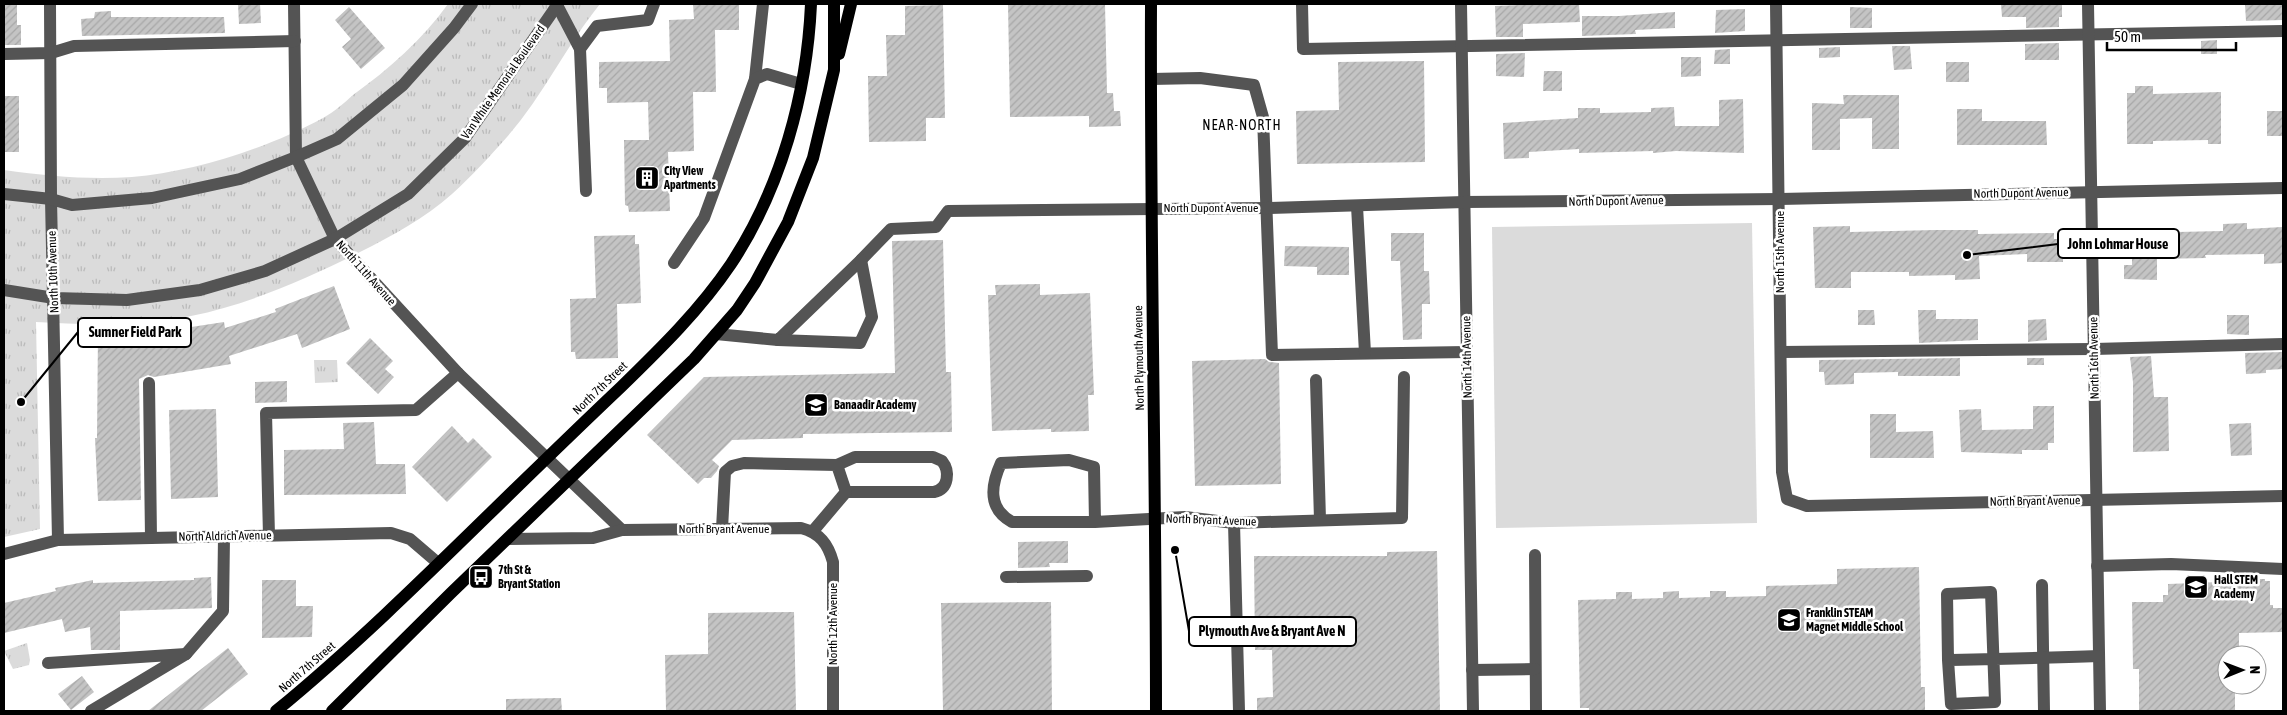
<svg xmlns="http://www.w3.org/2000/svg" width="2287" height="715" font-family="'Asap Condensed',sans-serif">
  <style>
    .park { fill: url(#park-tufts) }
    .garden { fill: #dbdbdb }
    .building { fill: url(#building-hatch) }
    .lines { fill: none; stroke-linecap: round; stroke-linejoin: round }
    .minor { stroke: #545454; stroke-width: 12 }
    .major { stroke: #000; stroke-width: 12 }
    .labels { text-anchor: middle; stroke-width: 5; stroke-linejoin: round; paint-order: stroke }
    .street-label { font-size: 12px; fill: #000; stroke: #fff }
    .poi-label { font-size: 12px; font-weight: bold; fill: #000; stroke: #fff; text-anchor: start }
    .neighbourhood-label { font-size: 14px; letter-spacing: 1px; fill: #000; stroke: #fff }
    .leader { fill: none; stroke: #000; stroke-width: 2 }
    .callout-dot { fill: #000; stroke: #fff; stroke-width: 2 }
    .callout { fill: #fff; stroke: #000; stroke-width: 2 }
    .callout-label { font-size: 14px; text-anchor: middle; font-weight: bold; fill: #000 }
  </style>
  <defs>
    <pattern id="park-tufts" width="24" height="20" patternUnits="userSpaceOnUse" patternTransform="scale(1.25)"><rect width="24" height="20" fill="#dbdbdb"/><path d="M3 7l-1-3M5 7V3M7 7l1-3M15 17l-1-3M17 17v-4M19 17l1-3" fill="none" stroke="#bababa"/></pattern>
    <pattern id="building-hatch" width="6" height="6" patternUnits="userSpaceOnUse" patternTransform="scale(1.25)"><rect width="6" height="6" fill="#c4c4c4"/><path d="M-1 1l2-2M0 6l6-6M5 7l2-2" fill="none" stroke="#a7a7a7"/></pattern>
  </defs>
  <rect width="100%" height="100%" fill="#fff"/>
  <g class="park">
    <path d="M448,4H600C566,46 543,96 507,137C490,156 471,177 452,194C425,218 392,236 360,252C306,279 250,304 191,316C140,326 88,325 36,322L40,529L4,537V170C47,176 89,180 132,177C194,172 268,148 323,118C334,112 344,103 353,95C389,69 422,40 448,4Z"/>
    <polygon points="314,360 337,360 338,382 315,383"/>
    <polygon points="27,643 30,660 29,665 13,669 4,651"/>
  </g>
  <polygon class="garden" points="1752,223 1757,523 1496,528 1492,227"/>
  <g class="building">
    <polygon points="4,4 17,4 17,25 21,25 21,45 4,45"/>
    <polygon points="238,4 260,4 261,23 239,24"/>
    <polygon points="693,4 739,4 739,30 715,30 716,92 693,92 694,151 668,152 670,211 629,212 628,206 625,205 624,140 649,140 648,102 607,103 607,88 599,88 599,62 670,61 669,20 694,19"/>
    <polygon points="1008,4 1105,4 1107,93 1113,93 1114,111 1120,111 1121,126 1089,127 1089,116 1010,117"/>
    <polygon points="1545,4 1579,4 1580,22 1523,24 1523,37 1496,37 1495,6"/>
    <polygon points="2001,4 2062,4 2062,17 2059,17 2059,27 2026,28 2026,17 2002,17"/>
    <polygon points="2283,4 2283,20 2246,21 2245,5"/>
    <polygon points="943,5 945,118 926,118 926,141 869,142 868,76 887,76 886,35 905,35 905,6"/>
    <polygon points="349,7 385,48 361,69 342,47 351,39 335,20"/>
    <polygon points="1850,7 1872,8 1872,28 1850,28"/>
    <polygon points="1745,9 1745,31 1715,33 1716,10"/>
    <polygon points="111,11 111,17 224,17 225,33 82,36 81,19 94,18 95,12"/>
    <polygon points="1675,12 1675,28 1635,30 1636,34 1582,36 1582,16 1619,16"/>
    <polygon points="2217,40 2217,54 2201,54 2201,41"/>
    <polygon points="2059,43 2059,60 2025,60 2025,44"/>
    <polygon points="1892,46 1910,46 1912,69 1894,70"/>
    <polygon points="1840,47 1840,57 1819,58 1819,48"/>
    <polygon points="1730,49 1730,64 1714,64 1715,50"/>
    <polygon points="1525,53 1524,77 1496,76 1496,54"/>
    <polygon points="1681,57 1701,57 1701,76 1681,77"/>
    <polygon points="1424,61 1425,162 1297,164 1296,111 1339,110 1338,62"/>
    <rect x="1946" y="62" width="23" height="20"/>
    <polygon points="1544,71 1562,71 1562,91 1543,91"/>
    <polygon points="2135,86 2153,86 2153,94 2221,92 2221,144 2208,144 2208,140 2153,141 2153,144 2127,144 2127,93 2135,93"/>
    <polygon points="1843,95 1899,95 1899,149 1872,149 1872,118 1840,119 1840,150 1812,150 1812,103 1844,104"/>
    <rect x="4" y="96" width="15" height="56"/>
    <polygon points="1743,99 1744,153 1676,151 1653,153 1653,151 1579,153 1579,149 1529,152 1529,158 1504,159 1503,123 1578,118 1578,108 1600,108 1600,113 1651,112 1651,108 1674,107 1675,126 1719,126 1719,100"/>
    <polygon points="1957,109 1982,109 1982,121 2046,121 2047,145 1957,145"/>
    <rect x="2267" y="111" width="16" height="25"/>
    <polygon points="2247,223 2247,229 2282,227 2283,263 2264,264 2264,254 2205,255 2206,258 2157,259 2157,280 2124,279 2124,265 2132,265 2132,233 2223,231 2223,224"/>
    <polygon points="1850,226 1850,232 1935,230 1978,230 1978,234 2054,233 2054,239 2063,239 2063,262 2027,262 2027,254 1979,256 1980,279 1955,280 1955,275 1909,276 1909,272 1851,272 1851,288 1815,288 1813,227"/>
    <polygon points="1391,233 1424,233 1424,271 1429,271 1430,304 1422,304 1422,339 1403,340 1400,261 1391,261"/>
    <polygon points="635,235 635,244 639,244 641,303 617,304 618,358 576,359 575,352 571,352 570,299 596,298 594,236"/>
    <polygon points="943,240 946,372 951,372 952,432 803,434 803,438 732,440 712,460 719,466 717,471 711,478 704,478 698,484 647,435 704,377 895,373 892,241"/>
    <polygon points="1285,246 1349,247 1349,275 1317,275 1317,267 1284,266"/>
    <polygon points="1040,284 1040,295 1090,293 1094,395 1088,395 1089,431 1051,432 1051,429 992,431 988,295 996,295 995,285"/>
    <polygon points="334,286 350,329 302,348 297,334 229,356 231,364 154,377 148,375 139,379 141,500 98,501 95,438 97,438 98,332 152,333 224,322 225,328 276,312 275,309"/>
    <polygon points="1858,310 1874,310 1875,325 1858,325"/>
    <polygon points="1918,310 1936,310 1936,319 1978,319 1978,340 1919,343"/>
    <polygon points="2227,315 2249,315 2249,335 2227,334"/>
    <polygon points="2046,319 2047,340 2028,342 2028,320"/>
    <polygon points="370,338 393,361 385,369 394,377 378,394 346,363"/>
    <polygon points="2283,352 2283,369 2266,370 2266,373 2246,374 2245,353"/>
    <polygon points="2151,356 2154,397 2168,397 2169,451 2133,452 2133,382 2130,357"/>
    <polygon points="1960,358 1960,376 1898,376 1898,372 1854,373 1854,384 1825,385 1824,372 1819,372 1819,360"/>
    <rect x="2027" y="358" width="17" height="7"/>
    <polygon points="1265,359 1269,362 1279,363 1281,484 1195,486 1192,361"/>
    <polygon points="287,381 287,402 255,403 255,382"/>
    <polygon points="2033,406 2054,406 2054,443 2048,443 2048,450 2022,450 2022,454 1961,452 1959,410 1981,409 1982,430 2033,429"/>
    <polygon points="216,409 218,497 171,499 169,410"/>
    <polygon points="1870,414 1896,414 1896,432 1933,431 1934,458 1870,458"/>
    <polygon points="374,422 376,464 405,464 406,494 284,495 284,450 344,449 343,423"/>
    <polygon points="2251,423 2252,455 2231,456 2229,424"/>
    <polygon points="452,426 468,443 473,438 492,457 447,502 412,467"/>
    <polygon points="1068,541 1068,563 1049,563 1050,567 1018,568 1018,542"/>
    <polygon points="1437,551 1440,711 1257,711 1257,698 1273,697 1272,650 1255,650 1254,556 1387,556 1387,552"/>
    <polygon points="1919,567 1921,687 1925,687 1925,710 1589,711 1589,708 1580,708 1578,600 1616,599 1616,592 1632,592 1632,599 1663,598 1663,592 1679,591 1679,598 1710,597 1710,591 1726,591 1726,597 1766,596 1766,586 1837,584 1837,569"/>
    <polygon points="211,577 212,608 120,611 120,650 91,650 90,627 65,632 62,619 4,633 4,603 56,591 55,588 93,580 93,583 194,580 194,578"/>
    <polygon points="2226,579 2265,579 2265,581 2270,581 2270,605 2273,605 2273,608 2283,608 2283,632 2239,633 2239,653 2227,655 2227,685 2235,685 2235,711 2139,711 2139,669 2133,669 2132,602 2163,602 2163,595 2168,595 2168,584 2220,582"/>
    <polygon points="262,580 296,580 296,606 313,606 312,637 262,638"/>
    <polygon points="1051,602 1052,711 943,711 941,603"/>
    <polygon points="794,612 796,710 666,711 665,655 708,654 708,613"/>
    <polygon points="228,648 248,674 201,711 148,711"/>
    <polygon points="82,676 94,692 71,710 58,694"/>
    <polygon points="561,698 562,711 506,711 506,699"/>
  </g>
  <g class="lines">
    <g class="minor">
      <polyline points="50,4 51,199 58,540"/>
      <path d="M294,4L296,157L335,239L458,373L622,530L801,528C820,533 828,544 833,562V711"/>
      <polyline points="1302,4 1303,49 2283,31"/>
      <polyline points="1461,4 1473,711"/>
      <polyline points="1776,4 1782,472 1787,499 1807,506 2283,496"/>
      <polyline points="2088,4 2100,711"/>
      <polyline points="557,5 580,49 586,191"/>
      <polyline points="580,49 597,26 648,20 654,4"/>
      <polyline points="4,54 51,53 74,46 295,41"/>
      <polyline points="755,79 763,4"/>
      <polyline points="1151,79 1200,78 1254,85 1263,117 1272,355 1467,352"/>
      <polyline points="4,194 51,199 72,205 152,198 240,179 296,157 337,139 403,85 454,28 472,4"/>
      <polyline points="1357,206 1365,353"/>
      <polyline points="674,263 704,218 755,79 767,74 801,84"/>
      <polyline points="4,290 54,298 127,300 200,290 265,271 335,239 408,194 465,138 558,4"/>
      <polyline points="716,334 778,340 861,260 891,229 936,227 948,211 1267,208 1464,202 1780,199 2283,188"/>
      <polyline points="778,340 860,343 872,317 861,260"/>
      <polyline points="1781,352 2094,349 2283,344"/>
      <polyline points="1316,380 1320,520"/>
      <polyline points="149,383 151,538"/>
      <path d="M837,465L855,457H933L942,461C950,471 949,489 934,492H846"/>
      <path d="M1095,522L1094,467L1069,460L1001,463C991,485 987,508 1012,522H1095L1185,517L1234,523L1402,518L1404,377"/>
      <polyline points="1234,523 1239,711"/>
      <polyline points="722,529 725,472 732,466 744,463 837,465 846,492 813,531"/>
      <polyline points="269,536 266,413 416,410 458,373"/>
      <polyline points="508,539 593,538 622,530"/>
      <polyline points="4,554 58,540 391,533 410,539 438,563"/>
      <polyline points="1535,555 1536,711"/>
      <polyline points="2097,566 2171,564 2283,569"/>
      <polyline points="1006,577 1087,576"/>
      <polyline points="2042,585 2044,711"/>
      <polyline points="186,654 223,611 224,537"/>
      <path d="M1948,660L1947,594L1991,592L1995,702L1951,704L1948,660C1998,659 2049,658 2099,656"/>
      <polyline points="48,663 186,654 91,711"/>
      <polyline points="1472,670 1535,669"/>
    </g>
    <g class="major">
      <path d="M1151,4C1150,240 1156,475 1156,711"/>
      <polyline points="839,54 851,4"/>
      <path d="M276,711C360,642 437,565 515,489C550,455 585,421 621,387C660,349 700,310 731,264C781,188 807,94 811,4"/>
      <polyline points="332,711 451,593 694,359 737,310 755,283 788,222 813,158 834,70 834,4"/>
    </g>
  </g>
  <defs>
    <symbol id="building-square" viewBox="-11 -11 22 22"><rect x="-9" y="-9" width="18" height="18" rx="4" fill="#000" stroke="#fff"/><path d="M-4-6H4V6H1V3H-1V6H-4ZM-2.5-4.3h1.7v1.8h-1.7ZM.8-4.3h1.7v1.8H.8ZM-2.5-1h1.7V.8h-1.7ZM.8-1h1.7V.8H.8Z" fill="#fff"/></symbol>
    <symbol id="school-square" viewBox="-11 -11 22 22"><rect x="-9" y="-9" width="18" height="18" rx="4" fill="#000" stroke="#fff"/><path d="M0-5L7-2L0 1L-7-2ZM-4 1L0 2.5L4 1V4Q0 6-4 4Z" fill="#fff"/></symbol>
    <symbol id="bus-square" viewBox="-11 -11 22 22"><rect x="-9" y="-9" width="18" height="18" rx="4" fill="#000" stroke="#fff"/><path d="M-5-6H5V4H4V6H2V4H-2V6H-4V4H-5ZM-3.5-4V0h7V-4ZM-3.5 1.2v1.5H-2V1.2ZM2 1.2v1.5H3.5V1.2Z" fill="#fff"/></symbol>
  </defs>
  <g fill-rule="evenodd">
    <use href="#building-square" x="633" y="164" width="28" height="28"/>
    <use href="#school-square" x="802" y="391" width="28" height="28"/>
    <use href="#bus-square" x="467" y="563" width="28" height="28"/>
    <use href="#school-square" x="2182" y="573" width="28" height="28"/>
    <use href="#school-square" x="1775" y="606" width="28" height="28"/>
  </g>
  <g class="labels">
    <g class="street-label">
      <text transform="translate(503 82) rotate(-55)" y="4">Van White Memorial Boulevard</text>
      <text transform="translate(2021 193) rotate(-1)" y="4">North Dupont Avenue</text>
      <text transform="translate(1616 201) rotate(-1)" y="4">North Dupont Avenue</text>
      <text x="1211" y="212">North Dupont Avenue</text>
      <text transform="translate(1780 252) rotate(-90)" y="4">North 15th Avenue</text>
      <text transform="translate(53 272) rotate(-92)" y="4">North 10th Avenue</text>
      <text transform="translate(366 273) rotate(48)" y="4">North 11th Avenue</text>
      <text transform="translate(1467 357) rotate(-91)" y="4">North 14th Avenue</text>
      <text transform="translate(1139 358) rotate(-91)" y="4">North Plymouth Avenue</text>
      <text transform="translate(2094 358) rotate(-91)" y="4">North 16th Avenue</text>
      <text transform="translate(600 388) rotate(-44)" y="4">North 7th Street</text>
      <text transform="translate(2035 501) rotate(-1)" y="4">North Bryant Avenue</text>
      <text transform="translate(1211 520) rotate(2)" y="4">North Bryant Avenue</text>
      <text x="724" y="533">North Bryant Avenue</text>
      <text transform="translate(225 536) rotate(-1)" y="4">North Aldrich Avenue</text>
      <text transform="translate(833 624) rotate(-90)" y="4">North 12th Avenue</text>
      <text transform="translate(307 667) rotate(-41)" y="4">North 7th Street</text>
    </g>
    <g class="poi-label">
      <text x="664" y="175">City View<tspan x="664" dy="14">Apartments</tspan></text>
      <text x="834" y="409">Banaadir Academy</text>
      <text x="498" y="574">7th St &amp;<tspan x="498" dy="14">Bryant Station</tspan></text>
      <text x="2214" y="584">Hall STEM<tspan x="2214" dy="14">Academy</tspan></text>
      <text x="1806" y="617">Franklin STEAM<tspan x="1806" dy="14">Magnet Middle School</tspan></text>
    </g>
    <g class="neighbourhood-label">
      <text x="1242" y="130">NEAR-NORTH</text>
    </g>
  </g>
  <path class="leader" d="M1967 255L2058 244M21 402L78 332M1175 550L1189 631"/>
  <g class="callout-dot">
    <circle cx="1967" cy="255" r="5"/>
    <circle cx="21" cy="402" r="5"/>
    <circle cx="1175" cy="550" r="5"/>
  </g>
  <g class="callout">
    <rect x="2058" y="229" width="121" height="29" rx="5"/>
    <rect x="78" y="318" width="113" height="29" rx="5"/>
    <rect x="1189" y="617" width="167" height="29" rx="5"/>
  </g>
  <g class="callout-label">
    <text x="2118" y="249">John Lohmar House</text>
    <text x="135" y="337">Sumner Field Park</text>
    <text x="1272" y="636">Plymouth Ave &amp; Bryant Ave N</text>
  </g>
  <rect width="2287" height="715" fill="none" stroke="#000000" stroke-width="10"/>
  <g transform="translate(2242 670) rotate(89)"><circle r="24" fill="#ffffff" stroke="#999999"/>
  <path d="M0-4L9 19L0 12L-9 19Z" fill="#000000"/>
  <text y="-8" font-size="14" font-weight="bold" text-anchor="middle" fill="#000000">N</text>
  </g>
  <path d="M2107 42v8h129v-8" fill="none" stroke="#000000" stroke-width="2.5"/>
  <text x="2114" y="42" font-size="15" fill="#000000" stroke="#ffffff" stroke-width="4" paint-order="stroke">50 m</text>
</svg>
